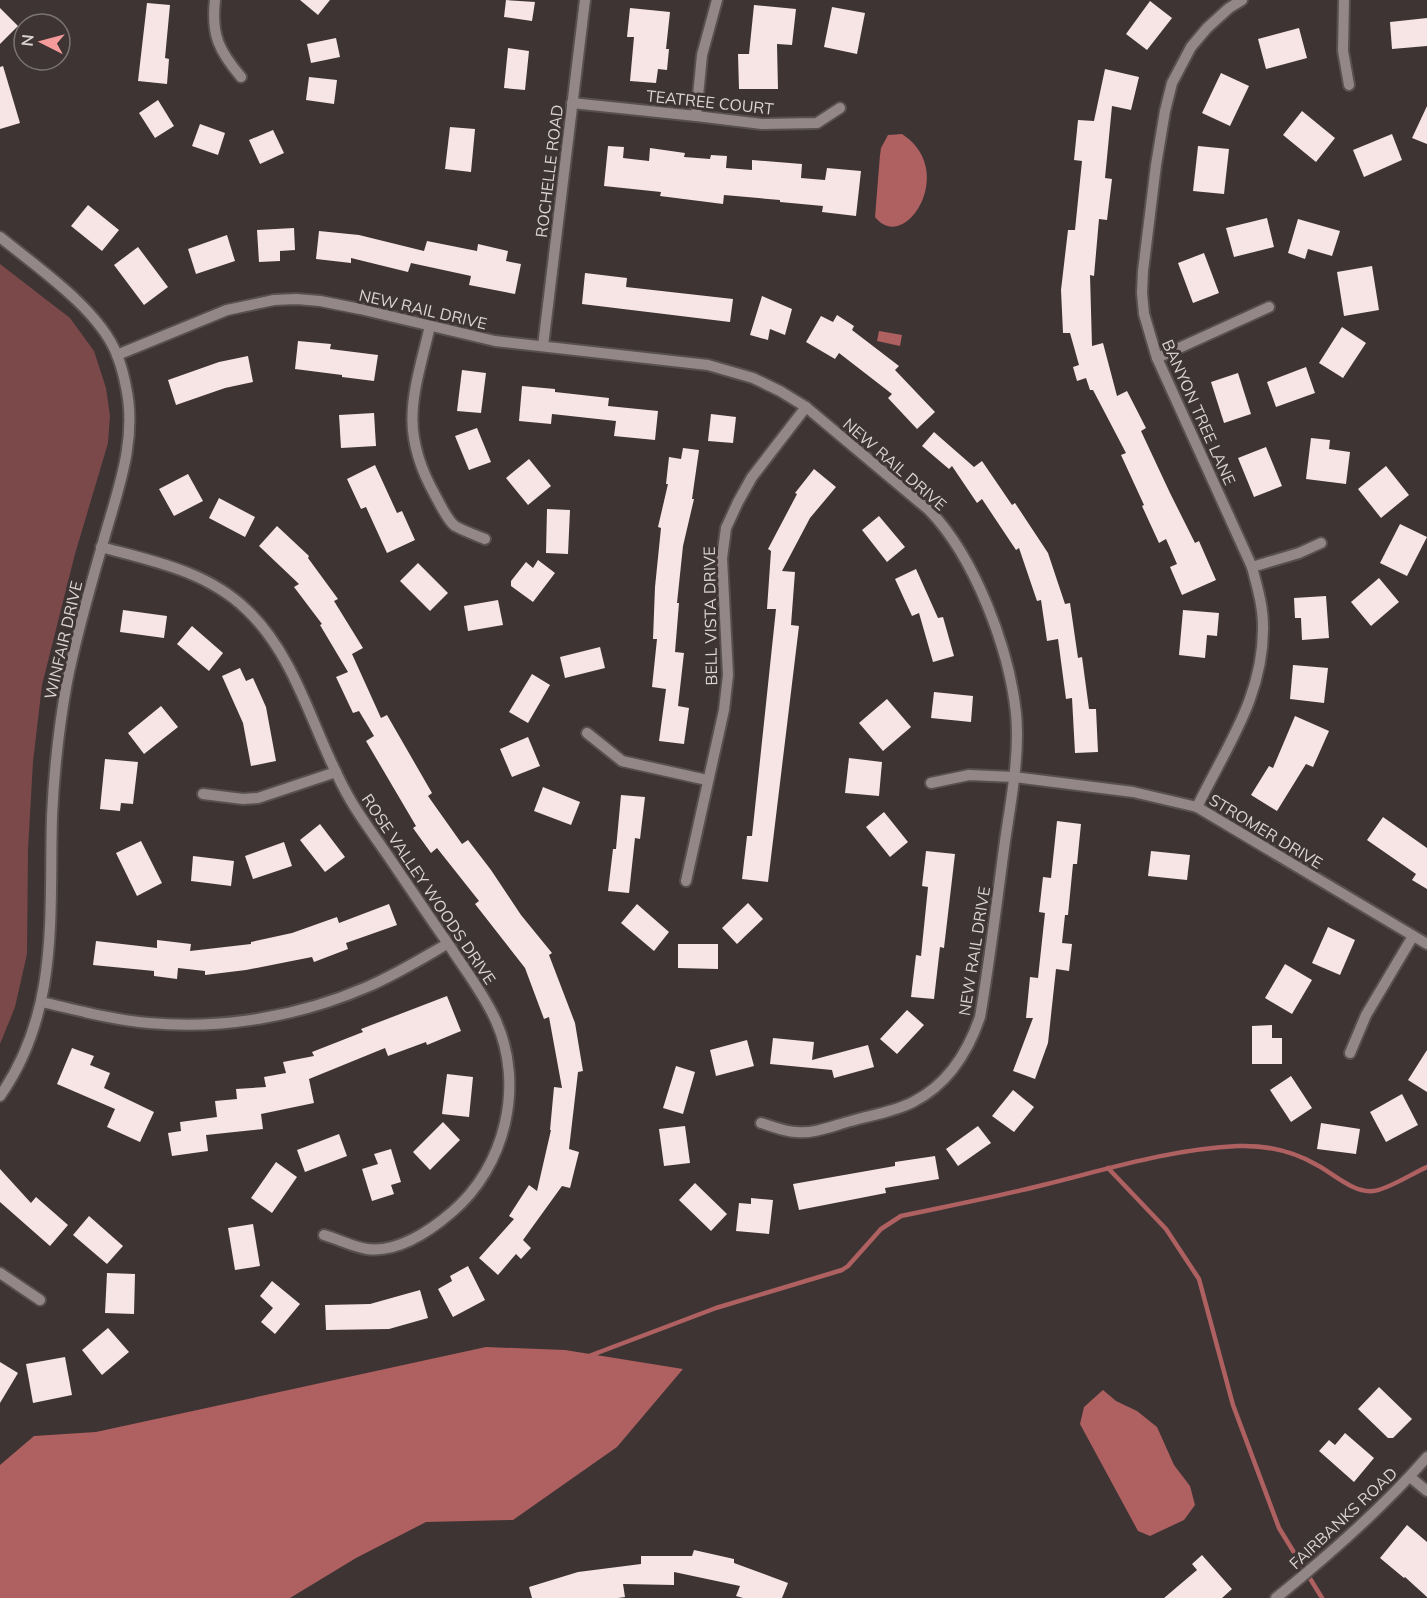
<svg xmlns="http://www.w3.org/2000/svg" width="1427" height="1598" font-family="Mulish,sans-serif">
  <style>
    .green { fill: #7b4949 }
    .water { fill: #af6060 }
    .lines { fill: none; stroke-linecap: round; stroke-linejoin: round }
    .stream { stroke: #af6060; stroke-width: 4.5 }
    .building { fill: #f7e4e4 }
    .minor-casing { stroke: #58504f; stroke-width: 14 }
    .minor { stroke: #948787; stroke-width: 10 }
    .labels { text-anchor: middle; stroke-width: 6; stroke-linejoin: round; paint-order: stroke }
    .street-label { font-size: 16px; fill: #dad4d3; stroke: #3e3434 }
  </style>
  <rect width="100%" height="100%" fill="#3e3434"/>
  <polygon class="green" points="0,264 70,318 94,351 106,388 110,416 108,443 75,554 42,685 33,762 28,849 27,954 15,1007 0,1044"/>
  <g class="water">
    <path d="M902,134C959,171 904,255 875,217L880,155L881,148L888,135Z"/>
    <polygon points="879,331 902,335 900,346 877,341"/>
    <polygon points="486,1347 565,1350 683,1369 617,1447 513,1520 426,1522 356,1558 290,1598 0,1598 0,1465 34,1436 96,1432"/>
    <polygon points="1103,1390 1116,1401 1137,1411 1157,1427 1174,1465 1190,1486 1195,1505 1184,1520 1150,1536 1138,1531 1080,1424 1084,1407"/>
  </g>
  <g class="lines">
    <g class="stream">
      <polyline points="1108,1168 1166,1229 1199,1279 1233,1405 1279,1528 1322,1598"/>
      <path d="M589,1356L716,1308L842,1270L848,1266L881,1229L901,1216C948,1206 996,1197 1043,1185C1108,1169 1171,1149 1238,1146C1266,1145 1293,1151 1317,1165C1334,1174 1353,1193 1373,1191C1387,1190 1413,1173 1427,1167"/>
    </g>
  </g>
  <g class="building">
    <polygon points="300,0 330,0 318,15"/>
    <polygon points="506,0 535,2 532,21 504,17"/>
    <polygon points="1150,1 1172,18 1147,50 1126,34"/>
    <polygon points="147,3 170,5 165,58 169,59 167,84 138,81"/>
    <polygon points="754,5 796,9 792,45 777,44 778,89 739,89 738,54 749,54"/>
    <polygon points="832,7 865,13 857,54 824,47"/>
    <polygon points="0,8 18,26 0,44"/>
    <polygon points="630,8 670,12 666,49 669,49 667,70 658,69 656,83 630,81 634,37 627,37"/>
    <polygon points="1427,18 1427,46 1392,49 1390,22"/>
    <polygon points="1299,28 1307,58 1266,69 1258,39"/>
    <polygon points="336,38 340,57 311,63 307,44"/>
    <polygon points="508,48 529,51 525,90 504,88"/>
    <polygon points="3,66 20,123 0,129 0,67"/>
    <polygon points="1105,69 1139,77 1131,110 1112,106 1105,178 1112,179 1107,220 1099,219 1094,276 1090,275 1092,346 1103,343 1117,396 1127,391 1146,428 1141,431 1170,493 1195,543 1199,541 1216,580 1182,595 1170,567 1177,564 1166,539 1159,543 1142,506 1144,505 1121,455 1126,453 1093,390 1090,390 1086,378 1077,381 1073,367 1079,365 1070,333 1063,333 1061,290 1068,230 1075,230 1082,161 1074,160 1078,120 1094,121"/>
    <polygon points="1221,73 1249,86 1230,126 1202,113"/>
    <polygon points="309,77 337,80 334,104 306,100"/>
    <polygon points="158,100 174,126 155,138 139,113"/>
    <polygon points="1427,106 1427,144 1412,138"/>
    <polygon points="1302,111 1335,138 1316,162 1283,135"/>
    <polygon points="200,124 225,133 218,155 192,146"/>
    <polygon points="450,127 475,129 471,172 445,169"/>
    <polygon points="273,130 284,153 260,164 249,140"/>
    <polygon points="1392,134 1402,160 1364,177 1353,150"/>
    <polygon points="608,146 624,147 623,158 649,161 650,148 685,153 684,157 710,159 711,155 727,156 726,168 752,170 752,160 802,164 801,178 825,180 827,168 861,171 856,216 822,212 823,206 780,202 780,200 724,195 723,204 660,196 661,192 604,186"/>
    <polygon points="1198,146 1229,149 1224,194 1193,191"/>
    <polygon points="88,205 119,230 102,251 71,226"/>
    <polygon points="1267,218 1274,247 1234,257 1226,228"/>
    <polygon points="1298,219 1340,231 1332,256 1308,249 1305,259 1288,253"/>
    <polygon points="294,228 295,250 280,251 280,261 259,262 257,230"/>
    <polygon points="319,231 359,235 424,251 427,241 477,251 478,244 508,251 506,261 521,264 515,294 469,285 471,276 411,263 408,272 351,258 351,263 316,259"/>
    <polygon points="227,235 235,261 196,274 188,249"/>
    <polygon points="138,247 168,287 144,305 114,265"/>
    <polygon points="1204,253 1219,293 1193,303 1178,263"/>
    <polygon points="1372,266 1379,310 1344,316 1337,272"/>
    <polygon points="585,273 627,278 626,287 733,299 730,322 582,304"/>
    <polygon points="762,296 792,309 785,335 770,329 768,340 750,335"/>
    <polygon points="837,315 854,326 852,330 899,366 895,370 935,412 917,429 888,398 892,394 839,353 835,359 806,342 821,316 833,322"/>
    <polygon points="1342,327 1366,343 1343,378 1319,363"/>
    <polygon points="298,341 331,344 330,349 378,355 374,381 342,377 342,375 295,369"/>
    <polygon points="248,356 253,382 225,388 176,405 168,380 219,362"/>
    <polygon points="1306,367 1315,393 1276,407 1267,382"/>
    <polygon points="462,370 486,373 481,413 457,411"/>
    <polygon points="1238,373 1251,414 1224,423 1211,382"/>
    <polygon points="522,386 555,389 555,392 609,398 608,406 658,411 655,440 614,436 616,421 552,414 551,424 519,421"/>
    <polygon points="374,413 376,446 341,448 339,415"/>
    <polygon points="711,414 736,417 733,443 708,441"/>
    <polygon points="477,428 491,462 469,470 455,436"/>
    <polygon points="934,432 974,467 982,461 1012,505 1015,503 1048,553 1065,604 1070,603 1078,658 1082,657 1089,709 1096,709 1098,752 1075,753 1072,698 1066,699 1058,639 1047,641 1041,600 1037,601 1019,548 1016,550 982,499 977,503 952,466 949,469 922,446"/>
    <polygon points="1311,438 1330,440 1329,449 1350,452 1346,484 1306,479"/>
    <polygon points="1266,447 1282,486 1254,497 1238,458"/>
    <polygon points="683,448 699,450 692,499 694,499 683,546 677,603 679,603 675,652 684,653 678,706 689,708 684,744 659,741 666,689 652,687 657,639 653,639 655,587 661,528 658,527 668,484 666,484 669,457 681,459"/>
    <polygon points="529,459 551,486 528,505 506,478"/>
    <polygon points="375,465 397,513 402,511 415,540 387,553 366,507 361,509 347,479"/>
    <polygon points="1386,466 1409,495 1381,518 1358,489"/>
    <polygon points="814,469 836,487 810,518 782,571 795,572 791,625 799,626 768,882 742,879 747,836 752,836 776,609 767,609 771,551 768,549 797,494 795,493"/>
    <polygon points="188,474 203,501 174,516 159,489"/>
    <polygon points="219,498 255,517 245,537 209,518"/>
    <polygon points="547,509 570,510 568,554 546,553"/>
    <polygon points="879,516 905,547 887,562 862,530"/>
    <polygon points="1400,524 1427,537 1407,576 1380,563"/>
    <polygon points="277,526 309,556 308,558 338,599 334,601 363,648 352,654 381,718 387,715 432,793 428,796 462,844 468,840 491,870 521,915 552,953 549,955 575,1023 583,1071 578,1072 569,1149 579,1152 570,1188 562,1186 523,1240 531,1248 521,1259 516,1254 498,1275 479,1258 514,1219 509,1216 529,1185 537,1191 551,1130 550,1130 554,1087 562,1088 549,1017 544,1019 525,968 475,904 479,901 437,848 431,853 413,828 416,826 366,741 374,736 359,711 353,713 336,677 348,672 320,625 322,624 294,587 299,584 259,546"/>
    <polygon points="538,560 555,573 533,602 511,586 511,581 526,562 533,568"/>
    <polygon points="418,563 448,593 430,611 400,581"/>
    <polygon points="916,569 938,618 943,617 954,656 933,662 919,613 912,616 895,579"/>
    <polygon points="1379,578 1399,602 1371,626 1351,602"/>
    <polygon points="1326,596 1329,638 1302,640 1301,618 1295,618 1294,598"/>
    <polygon points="498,600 503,625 468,631 464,606"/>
    <polygon points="123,610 167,616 164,638 120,632"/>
    <polygon points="1183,610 1219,613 1217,636 1207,635 1205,658 1179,655"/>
    <polygon points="192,626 223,653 209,671 177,644"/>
    <polygon points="600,647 605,668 565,678 560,657"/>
    <polygon points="1293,665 1328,668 1324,703 1290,699"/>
    <polygon points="240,668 246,681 253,678 266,707 276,761 251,766 243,723 222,676"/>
    <polygon points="532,674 550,685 528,723 509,712"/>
    <polygon points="934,692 973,696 971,722 931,718"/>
    <polygon points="887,699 911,727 883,751 859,723"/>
    <polygon points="161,706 178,727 144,754 128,733"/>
    <polygon points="1295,716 1329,731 1313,767 1306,764 1277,811 1251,795 1269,766 1273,768"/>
    <polygon points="528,737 540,766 512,777 500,749"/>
    <polygon points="849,758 882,762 879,796 845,793"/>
    <polygon points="105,759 138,762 133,804 121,803 120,811 100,809"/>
    <polygon points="543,787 580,802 571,825 534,811"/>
    <polygon points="621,795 645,797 640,839 635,838 629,893 608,891 613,849 616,849"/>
    <polygon points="884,812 908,842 890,857 866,827"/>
    <polygon points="1383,817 1427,848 1427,889 1412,880 1416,874 1367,840"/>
    <polygon points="1057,821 1081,824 1077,864 1073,864 1068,915 1065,915 1062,943 1072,944 1069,971 1056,969 1048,1043 1035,1079 1013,1071 1033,1018 1026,1018 1030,977 1038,978 1045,913 1039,912 1043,877 1051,878"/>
    <polygon points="320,824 345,857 325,872 300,840"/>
    <polygon points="141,841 162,883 137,896 116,853"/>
    <polygon points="284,842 292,866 253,879 245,856"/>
    <polygon points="926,851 955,854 944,948 940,947 934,999 911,997 916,955 921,956 928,887 922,886"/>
    <polygon points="1151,851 1190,855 1187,880 1148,876"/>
    <polygon points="193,856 234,861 231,886 191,881"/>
    <polygon points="748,903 763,919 737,944 722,928"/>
    <polygon points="389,904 397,925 346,943 348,949 314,962 312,957 246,970 205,975 205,971 178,968 177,979 154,976 154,971 93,965 96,941 157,948 157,940 191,944 190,951 251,944 251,942 292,933 337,917 339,923"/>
    <polygon points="637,904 669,932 654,951 621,923"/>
    <polygon points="1328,927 1355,940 1340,975 1312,963"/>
    <polygon points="678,944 718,944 718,969 678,968"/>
    <polygon points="1285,964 1312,980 1292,1014 1265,998"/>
    <polygon points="447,996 461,1031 427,1045 426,1042 388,1056 385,1048 309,1079 314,1103 261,1114 263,1129 206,1135 208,1151 172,1156 168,1133 181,1131 180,1122 217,1117 215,1101 237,1099 236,1089 266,1087 264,1077 286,1073 283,1062 314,1056 312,1052 363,1032 361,1029"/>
    <polygon points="907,1010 924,1025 897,1054 880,1039"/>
    <polygon points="1272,1025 1272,1038 1282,1038 1282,1064 1252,1064 1252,1026"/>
    <polygon points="773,1038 814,1042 812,1060 868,1045 874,1067 834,1078 832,1070 770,1064"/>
    <polygon points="747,1040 754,1066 716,1076 710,1050"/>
    <polygon points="72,1048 94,1056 90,1065 110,1073 104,1088 154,1112 140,1142 107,1127 115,1109 57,1084"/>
    <polygon points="1427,1050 1427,1092 1408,1080"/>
    <polygon points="676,1066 695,1072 683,1114 663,1108"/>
    <polygon points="447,1074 473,1077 469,1117 442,1114"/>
    <polygon points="1291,1076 1312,1108 1291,1122 1270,1090"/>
    <polygon points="1013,1090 1034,1107 1014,1132 992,1116"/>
    <polygon points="1402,1094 1418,1125 1386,1142 1370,1112"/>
    <polygon points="443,1122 460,1140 430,1170 413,1152"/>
    <polygon points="1321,1123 1360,1129 1356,1154 1317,1149"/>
    <polygon points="685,1126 690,1163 664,1166 659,1129"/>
    <polygon points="978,1126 991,1143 958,1166 946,1149"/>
    <polygon points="339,1134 347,1156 305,1172 297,1150"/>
    <polygon points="391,1149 401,1182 391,1185 394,1194 372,1201 362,1169 378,1164 374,1154"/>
    <polygon points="935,1156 939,1179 885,1188 886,1193 799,1210 793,1184 895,1166 895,1162"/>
    <polygon points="276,1162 297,1177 272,1213 251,1198"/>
    <polygon points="0,1169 31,1203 36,1197 68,1225 50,1246 0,1202"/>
    <polygon points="695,1183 727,1214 711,1231 679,1200"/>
    <polygon points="751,1198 773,1200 769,1234 736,1231 739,1203 751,1204"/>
    <polygon points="89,1216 123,1246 107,1264 73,1235"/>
    <polygon points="253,1224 260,1266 235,1270 228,1228"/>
    <polygon points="468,1266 485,1300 453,1317 438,1289 452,1281 450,1276"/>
    <polygon points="107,1273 135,1274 134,1314 105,1313"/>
    <polygon points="272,1281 300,1304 275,1334 261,1322 273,1308 260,1296"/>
    <polygon points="420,1290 428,1318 389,1329 326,1330 325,1305 370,1304"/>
    <polygon points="108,1328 129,1352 102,1375 82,1350"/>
    <polygon points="65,1357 72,1395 33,1403 26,1364"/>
    <polygon points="0,1362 18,1373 0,1403"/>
    <polygon points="1379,1387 1412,1419 1393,1438 1388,1438 1358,1409"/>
    <polygon points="1345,1433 1374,1458 1354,1482 1319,1451 1329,1440 1335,1445"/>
    <polygon points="1407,1525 1427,1542 1427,1597 1405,1577 1404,1578 1380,1558"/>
    <polygon points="694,1550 734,1559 734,1563 788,1583 782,1598 743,1598 736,1596 740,1586 674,1572 674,1585 623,1584 625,1597 618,1598 532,1598 529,1587 578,1572 641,1564 641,1556 692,1556"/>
    <polygon points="1202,1555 1232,1589 1222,1598 1164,1598 1197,1570 1192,1564"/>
  </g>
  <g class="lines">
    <defs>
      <g id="minor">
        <path d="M215,0C211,35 219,51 241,77"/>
        <polyline points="1344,0 1343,51 1349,85"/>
        <polyline points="572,103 696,116 762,124 817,123 840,108"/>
        <polyline points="696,116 702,55 717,0"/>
        <path d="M0,237C37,267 100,310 117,355C121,365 124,376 126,387C138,442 116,494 102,546C89,591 76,636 67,682C59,726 54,772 52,816C49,914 60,1011 0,1096"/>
        <path d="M430,326C414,394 398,429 435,495C440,504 447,520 455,526C464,531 475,535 485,539"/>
        <polyline points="543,346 585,0"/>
        <path d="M117,355L227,310L274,300L296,299L320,301L360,309L495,341L708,365L753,378L780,391L806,407L929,510C975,557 1009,649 1016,713C1020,755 1011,800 1005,841C997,900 990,959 980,1017C968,1052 947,1085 913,1102C894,1112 871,1115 851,1121C835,1125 814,1134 797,1132C785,1132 772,1126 761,1123"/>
        <polyline points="1157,358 1269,307"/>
        <path d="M101,547C153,561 206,571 246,609C300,660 314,739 351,801C361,818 373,834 384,850C406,882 427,914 449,945C465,970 484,994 496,1021C525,1086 505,1167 452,1212C430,1231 397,1253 367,1249C353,1247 338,1239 324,1235"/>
        <polyline points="1252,567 1299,553 1321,543"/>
        <polyline points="587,733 622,761 707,780"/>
        <polyline points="931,783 969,775 1014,777 1133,792 1197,807 1427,944"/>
        <polyline points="203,794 243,799 258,798 336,772"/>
        <path d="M1197,807C1226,747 1264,696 1263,626C1263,606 1257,586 1252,567L1157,358L1144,314L1142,293L1143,271L1156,165L1165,111L1172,83L1191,47L1207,28L1229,8L1242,0"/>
        <polyline points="686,881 724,710 728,675 722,558 726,528 738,502 752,477 806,407"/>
        <path d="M42,1002C77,1010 113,1020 149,1023C222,1030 300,1016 367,987C395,975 421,959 447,944"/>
        <polyline points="1350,1053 1366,1015 1413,936"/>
        <polyline points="0,1273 40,1300"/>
        <polyline points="1410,1477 1427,1491"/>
        <path d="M1276,1598C1329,1555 1382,1509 1427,1457"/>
      </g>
    </defs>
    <use href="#minor" class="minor-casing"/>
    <use href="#minor" class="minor"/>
  </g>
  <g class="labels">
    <g class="street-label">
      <text transform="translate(710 102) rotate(6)" y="6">TEATREE COURT</text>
      <text transform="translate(549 171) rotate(-83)" y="6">ROCHELLE ROAD</text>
      <text transform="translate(423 309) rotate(13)" y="6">NEW RAIL DRIVE</text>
      <text transform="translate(1199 412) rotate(66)" y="6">BANYON TREE LANE</text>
      <text transform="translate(895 464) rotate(41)" y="6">NEW RAIL DRIVE</text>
      <text transform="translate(710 616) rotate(-91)" y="6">BELL VISTA DRIVE</text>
      <text transform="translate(63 640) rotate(-77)" y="6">WINFAIR DRIVE</text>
      <text transform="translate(1266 831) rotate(31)" y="6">STROMER DRIVE</text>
      <text transform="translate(429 889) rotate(56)" y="6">ROSE VALLEY WOODS DRIVE</text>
      <text transform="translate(974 951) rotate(-81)" y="6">NEW RAIL DRIVE</text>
      <text transform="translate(1343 1518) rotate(-43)" y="6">FAIRBANKS ROAD</text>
    </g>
  </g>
  <g transform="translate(42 42) rotate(276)"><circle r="28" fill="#3e3434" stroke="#7c7474" stroke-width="1.5"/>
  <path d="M0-4.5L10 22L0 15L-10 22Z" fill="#f59b9b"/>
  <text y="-9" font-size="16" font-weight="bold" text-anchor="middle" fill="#dad4d3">N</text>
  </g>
</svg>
